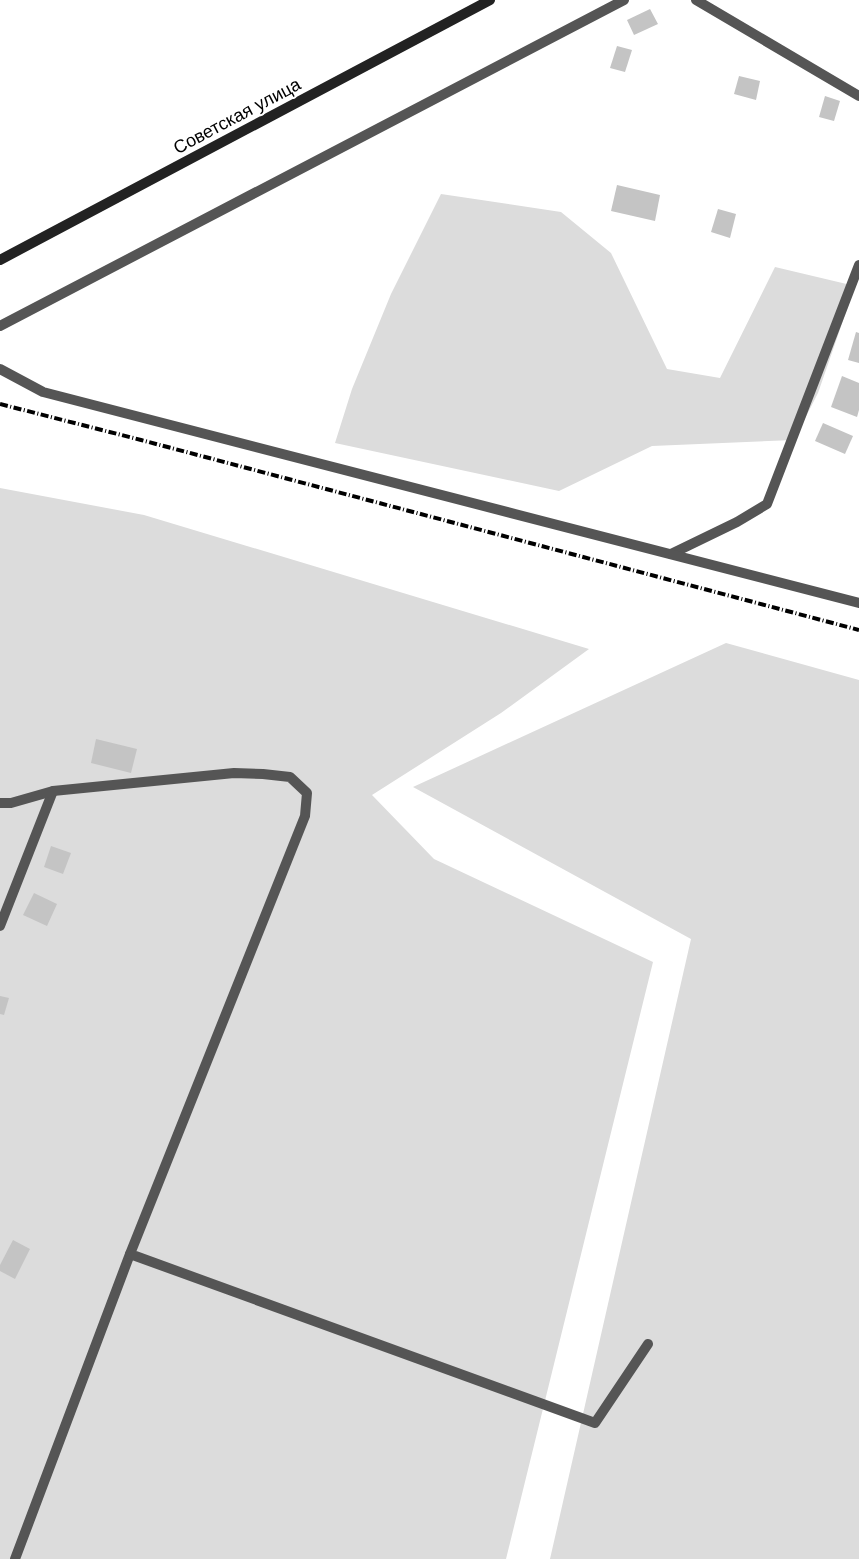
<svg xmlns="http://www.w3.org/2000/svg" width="859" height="1559" font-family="Helvetica,sans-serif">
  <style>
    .green { fill: #dcdcdc }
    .building { fill: #c4c4c4 }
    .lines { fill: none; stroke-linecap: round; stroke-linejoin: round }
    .lane { stroke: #555; stroke-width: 10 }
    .street { stroke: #555; stroke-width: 10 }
    .secondary { stroke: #222; stroke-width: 10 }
    .rail { stroke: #000; stroke-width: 4; stroke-dasharray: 8 2.5 1 2.5; stroke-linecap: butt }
    .labels { text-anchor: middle; stroke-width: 4; stroke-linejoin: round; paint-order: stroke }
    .street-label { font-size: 18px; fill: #000; stroke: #fff }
  </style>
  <rect width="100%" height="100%" fill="#fff"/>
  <g class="green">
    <polygon points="441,194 561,212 611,253 667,369 720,378 775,267 855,286 818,393 794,440 652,446 559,491 335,443 352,389 391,294"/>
    <polygon points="0,488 144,515 589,649 501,713 372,795 434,859 653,962 506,1559 0,1559"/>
    <polygon points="726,643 859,680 859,1559 550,1559 691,939 413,787"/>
  </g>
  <g class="building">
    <polygon points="650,9 658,24 634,35 627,20"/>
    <polygon points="617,46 632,50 625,72 610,68"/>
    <polygon points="739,76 760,81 756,100 734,94"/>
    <polygon points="825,96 840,101 834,121 819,117"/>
    <polygon points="617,185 660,195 655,221 611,211"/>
    <polygon points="718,209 736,214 730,238 711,232"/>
    <polygon points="856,332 859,333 859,363 848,360"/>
    <polygon points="842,376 859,383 859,410 857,417 831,407"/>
    <polygon points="823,423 853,436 845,454 815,441"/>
    <polygon points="96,739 137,749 131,773 91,763"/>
    <polygon points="51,846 71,853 63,874 44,867"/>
    <polygon points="34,893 57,904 47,926 23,915"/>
    <polygon points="0,996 9,998 4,1015 0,1014"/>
    <polygon points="13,1240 30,1249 15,1279 0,1271 0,1265"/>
  </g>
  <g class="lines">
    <g class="lane">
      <polyline points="671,554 737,522 767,504 859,265"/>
      <polyline points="0,926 53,791"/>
      <polyline points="15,1559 130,1254"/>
    </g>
    <g class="street">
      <polyline points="696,0 859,96"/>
      <polyline points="0,326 624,0"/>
      <polyline points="0,369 43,392 859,603"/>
      <polyline points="0,803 11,803 53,791 234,773 263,774 290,777 307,793 305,816 130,1254 595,1423 648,1344"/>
    </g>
    <polyline class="secondary" points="0,260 490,0"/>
    <polyline class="rail" points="0,404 141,440 859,630"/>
  </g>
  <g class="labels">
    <g class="street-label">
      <text transform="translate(237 116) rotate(-28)" y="6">Советская улица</text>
    </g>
  </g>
</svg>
